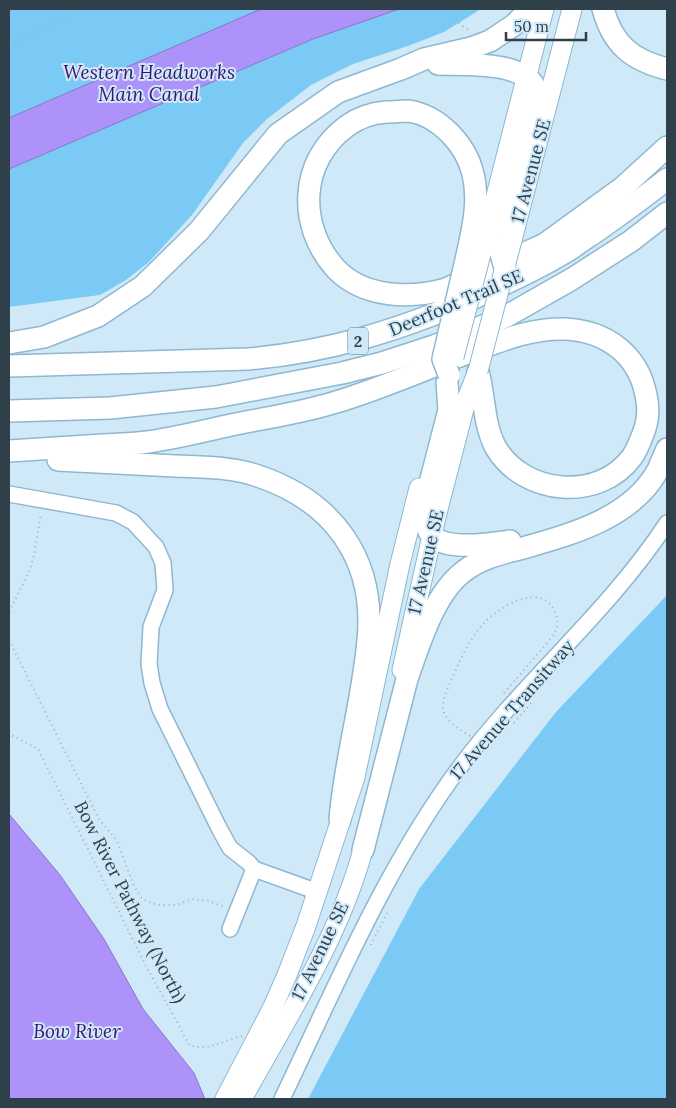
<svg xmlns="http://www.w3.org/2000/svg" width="676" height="1108" font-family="Lora,serif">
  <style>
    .green { fill: #7bcaf5 }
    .water { fill: #ad92fa; stroke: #8779c5 }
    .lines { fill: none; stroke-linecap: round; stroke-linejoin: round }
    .minor-casing { stroke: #8eb7d0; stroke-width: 18 }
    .major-casing { stroke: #8eb7d0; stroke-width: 21 }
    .highway-casing { stroke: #8eb7d0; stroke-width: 24 }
    .path { stroke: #9ab0be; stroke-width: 2; stroke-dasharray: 1 4; stroke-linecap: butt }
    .minor { stroke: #fff; stroke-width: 15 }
    .major { stroke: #fff; stroke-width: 19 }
    .highway { stroke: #fff; stroke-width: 21 }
    .major-bridge-casing { stroke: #8eb7d0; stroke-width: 21; stroke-linecap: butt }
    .highway-bridge-casing { stroke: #8eb7d0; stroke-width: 24; stroke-linecap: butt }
    .major-bridge { stroke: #fff; stroke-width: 19 }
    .highway-bridge { stroke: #fff; stroke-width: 21 }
    .labels { text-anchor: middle; stroke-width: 4; stroke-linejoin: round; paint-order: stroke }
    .shield { fill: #d0e9f9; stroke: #5f737e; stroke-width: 1 }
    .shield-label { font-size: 16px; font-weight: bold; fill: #2f404a }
    .street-label { font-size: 18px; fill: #2f404a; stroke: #d0e9f9 }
    .water-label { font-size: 19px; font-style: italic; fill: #37136e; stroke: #d0e9f9 }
  </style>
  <rect width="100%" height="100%" fill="#d0e9f9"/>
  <g class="green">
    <polygon points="9,9 481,9 444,32 408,46 353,64 311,85 267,119 243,143 192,215 149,262 126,280 100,295 9,307"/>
    <polygon points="667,595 667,1099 308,1099 419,889 556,712"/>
  </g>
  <g class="water">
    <polygon points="261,9 399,9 313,39 9,169 9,118"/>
    <polygon points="9,814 60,875 104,939 143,1009 194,1073 205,1099 9,1099"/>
  </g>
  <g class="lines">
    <defs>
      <g id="minor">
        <polyline points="9,494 116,513 133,522 156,547 163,563 165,590 151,627 149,664 152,683 160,709 220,830 230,848 249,863 254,869"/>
        <polyline points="230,929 254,869 318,892"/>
        <path d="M282,1099C336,986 385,868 460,767C524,681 608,613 667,523"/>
      </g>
      <g id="major">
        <polyline points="512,240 572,9"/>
        <polyline points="481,254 544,9"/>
        <polyline points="402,670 437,513 466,401 478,371"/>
        <polyline points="225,1099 272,1009 287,975 306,926 355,777 400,564 419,488"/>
        <path d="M242,1099C286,1019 346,927 366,837"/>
      </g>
      <g id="highway">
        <path d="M603,9C613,45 632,60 667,69"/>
        <path d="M438,64C463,65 528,60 536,91C537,97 536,104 535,110L499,247"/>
        <path d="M466,260C472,232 480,203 473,174C466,145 440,116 409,111C402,111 394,112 386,112C373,113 358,118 347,126C299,161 297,226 336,269C364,298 410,299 446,289L545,244L622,188L667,147"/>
        <polyline points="9,343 44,337 98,316 143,286 199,231 278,134 338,92 401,69 424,59 471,48 490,41 514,25 530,9"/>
        <path d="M9,366L248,359C330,352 399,330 474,298C504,284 534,271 562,254C572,249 581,241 591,235C617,217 642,199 667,179"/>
        <path d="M447,382L449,410L423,510C424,518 426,529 432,536C448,551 490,544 510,541"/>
        <polyline points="9,411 110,408 216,397 342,373 382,363 434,346 505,317 572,279 631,241 667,213"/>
        <path d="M9,451C40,449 72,447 103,445C118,444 133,444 148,442C176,438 204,431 231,425C265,418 300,413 333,403C381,389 427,368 473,351C503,340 532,328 565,329C606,331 638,354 646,395C649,408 648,422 643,434C640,442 637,450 632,457C599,502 524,495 496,448C483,424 485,397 478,371"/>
        <path d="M58,460C97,462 136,464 175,466C203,467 232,467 258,476C333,501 376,559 368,640C363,700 345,759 340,819"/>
        <path d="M363,850L407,679C419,645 434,594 463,572C480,558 503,553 523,548C572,534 632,518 658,470C661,463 664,456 667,449"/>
      </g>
    </defs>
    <use href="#minor" class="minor-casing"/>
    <use href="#major" class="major-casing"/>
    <use href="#highway" class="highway-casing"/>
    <g class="path">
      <path d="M454,9C453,18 461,27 471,31"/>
      <polyline points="9,42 18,41 83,9"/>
      <polyline points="9,617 10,610 30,570 35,551 41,513"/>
      <polyline points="9,640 99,819 117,841 134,886 142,899 157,905 177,905 192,899 209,901 224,907"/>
      <polyline points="514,723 532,702"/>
      <path d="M9,732L13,736L38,749L147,968L178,1024L189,1045C208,1052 224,1040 242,1036"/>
      <path d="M470,736C436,715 438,709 454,674C464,652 474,629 494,614C510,602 541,585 554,610C559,619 558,626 554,635L504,693"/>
      <polyline points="371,945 387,913"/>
    </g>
    <use href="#minor" class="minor"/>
    <use href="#major" class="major"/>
    <use href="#highway" class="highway"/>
    <defs>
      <g id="major-bridge">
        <polyline points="454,357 481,254"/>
        <polyline points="478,371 512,240"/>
      </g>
      <g id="highway-bridge">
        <polyline points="499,247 505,268"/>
        <polyline points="449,375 443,359 466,260"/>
      </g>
    </defs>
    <use href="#major-bridge" class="major-bridge-casing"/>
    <use href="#highway-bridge" class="highway-bridge-casing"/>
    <use href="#major-bridge" class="major-bridge"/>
    <use href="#highway-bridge" class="highway-bridge"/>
  </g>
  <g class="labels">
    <rect class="shield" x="348" y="327.5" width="20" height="27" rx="4"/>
    <g class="shield-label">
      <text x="358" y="347">2</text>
    </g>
    <g class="street-label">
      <text transform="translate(531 171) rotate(-75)" y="6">17 Avenue SE</text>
      <text transform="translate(456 303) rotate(-23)" y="6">Deerfoot Trail SE</text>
      <text transform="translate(426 562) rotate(-77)" y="6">17 Avenue SE</text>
      <text transform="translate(512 710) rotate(-49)" y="6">17 Avenue Transitway</text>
      <text transform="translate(130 902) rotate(63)" y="6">Bow River Pathway (North)</text>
      <text transform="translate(320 951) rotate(-64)" y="6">17 Avenue SE</text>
    </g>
    <g class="water-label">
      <text x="149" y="79">Western Headworks<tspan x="149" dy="22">Main Canal</tspan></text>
      <text x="77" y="1038">Bow River</text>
    </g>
  </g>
  <rect width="676" height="1108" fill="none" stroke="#2f404a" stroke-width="20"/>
  <path d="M506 32v8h80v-8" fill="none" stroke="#2f404a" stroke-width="2.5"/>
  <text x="514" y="32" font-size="15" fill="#2f404a" stroke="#d0e9f9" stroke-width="4" paint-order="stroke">50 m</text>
</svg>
